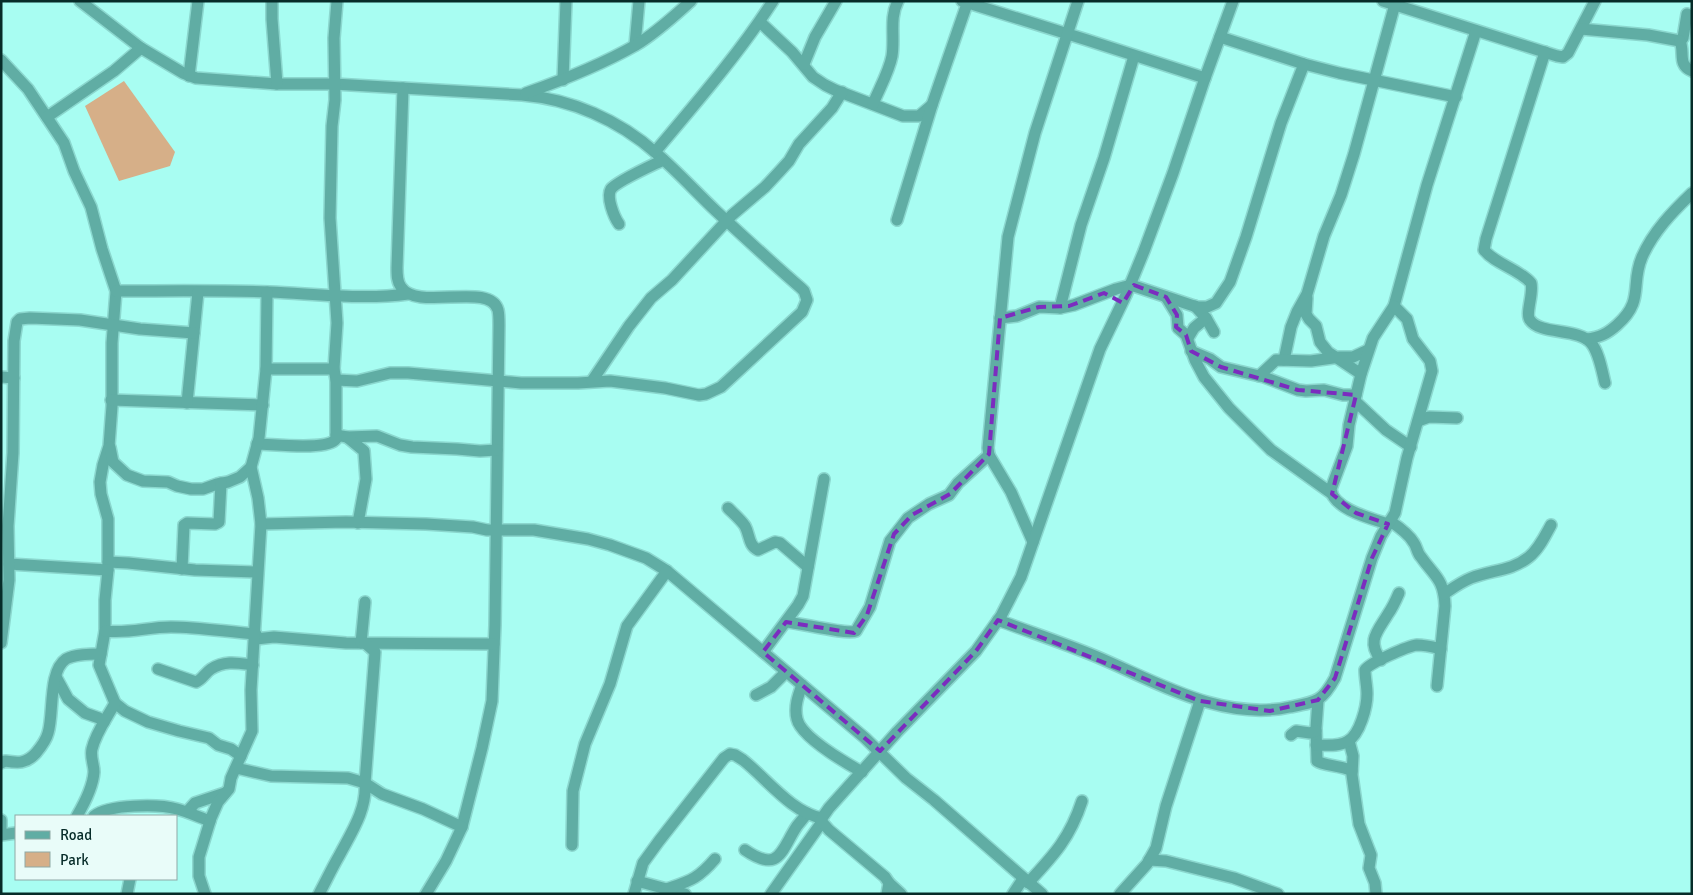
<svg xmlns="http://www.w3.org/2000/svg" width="1693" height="895" font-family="Signika,sans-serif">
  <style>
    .green { fill: #d6af88 }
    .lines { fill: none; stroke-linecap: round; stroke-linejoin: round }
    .minor-casing { stroke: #8bd7ce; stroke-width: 14 }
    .minor { stroke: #60ada4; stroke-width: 11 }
    .marked { fill: none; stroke: #7b2cbf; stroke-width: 4; stroke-dasharray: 10 6; stroke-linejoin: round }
  </style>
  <rect width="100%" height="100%" fill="#a8fdf2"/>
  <polygon class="green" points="124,81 175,152 170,166 119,181 85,106"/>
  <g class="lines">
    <defs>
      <g id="minor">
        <path d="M80,1L141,48L183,73L196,78L277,84H334L522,95C571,99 619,120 656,153C677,171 696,192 716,211C744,237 772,263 801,288L804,291L807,300L802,312L721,387L706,394L699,395L665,388L610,381L578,383H521L408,373H390L357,381L336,380"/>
        <polyline points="272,1 272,19 277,84"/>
        <polyline points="962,1 1087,40 1205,78"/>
        <polyline points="1383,1 1557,56 1563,57 1568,53 1595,1"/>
        <polyline points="760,22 792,52 813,77 825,85 835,90 903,116 919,116 932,105"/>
        <polyline points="1581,29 1648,35 1680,41 1683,38 1687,14"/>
        <polyline points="1220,37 1304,64 1339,73 1456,97"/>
        <path d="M1680,41C1685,52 1677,65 1692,71"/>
        <polyline points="635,45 639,1"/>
        <path d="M1545,52L1486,239L1484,250C1495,264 1519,269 1531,283C1534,293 1525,314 1530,320C1540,335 1579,328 1591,343C1599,352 1602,371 1605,383"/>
        <polyline points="1,60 28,89 64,143 74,171 91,207 102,249 116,291 112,343 112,406 109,446 103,465 100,482 101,494 108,519 108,570 105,600 105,631 99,665 115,703 125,711 148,722 179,731 209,738 218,745 231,749 241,756"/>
        <polyline points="804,64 815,37 836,1"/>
        <polyline points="189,76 198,1"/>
        <polyline points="563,80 566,1"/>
        <path d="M403,88L397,268C397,275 397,282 401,287C417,312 490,281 498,310C499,314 499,321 499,325L495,625L492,701L482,748L462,827L446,861L426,894"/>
        <path d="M526,93C563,80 601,65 636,45C656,33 673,17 691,1"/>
        <path d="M873,104C879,89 889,72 892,56C895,37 889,18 898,1"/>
        <polyline points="47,117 114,71 141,48"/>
        <path d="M655,152C696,103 738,55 773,1"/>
        <polyline points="897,220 932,105 968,1"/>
        <path d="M619,224C614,217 606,197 611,189C617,181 653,165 663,160"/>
        <path d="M116,291C167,291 219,290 270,292C316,294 363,300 408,294"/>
        <polyline points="1166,297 1177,315 1178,328 1186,335 1195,360 1204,377 1229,408 1271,450 1331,493"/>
        <polyline points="1307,298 1306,314 1309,319 1316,326 1320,342 1328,352 1361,374"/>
        <polyline points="1195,306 1206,318 1214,332"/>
        <polyline points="1060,308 1081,225 1104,158 1134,56"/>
        <polyline points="1000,318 1017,316 1039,307 1060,308 1074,305 1116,289 1131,285 1197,307 1207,307 1216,303 1230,282 1246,237 1281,123 1304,64"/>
        <polyline points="1188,338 1194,328 1206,318"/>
        <path d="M1587,339C1600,337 1607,334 1617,325C1645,300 1630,285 1642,257C1653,232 1672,212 1692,193"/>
        <polyline points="1191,351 1210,359 1221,367 1264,377 1298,390 1306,391 1324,390 1343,395 1356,395"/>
        <polyline points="1284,360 1291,327 1297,312 1307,294 1324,236 1341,195 1354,154 1395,4"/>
        <polyline points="266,369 334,369"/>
        <polyline points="1259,376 1276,360 1311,361 1340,357 1353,357 1368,350"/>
        <polyline points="1,377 14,378"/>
        <polyline points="592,381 629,326 651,298 672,280 732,215 765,187 779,172 789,161 799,144 832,108 842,92"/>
        <polyline points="111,400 263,405"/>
        <polyline points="1355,401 1386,430 1411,447"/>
        <polyline points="187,403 198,292"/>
        <polyline points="1418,421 1429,417 1457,418"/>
        <polyline points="336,435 347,437 377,436 400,445 412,447 457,449 480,451 497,450"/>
        <polyline points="347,437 364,451 366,479 358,523"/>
        <path d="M257,444C273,444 327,451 336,439V380L334,369L337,323L330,218L332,126L335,100L334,38L337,1"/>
        <polyline points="110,447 113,462 127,475 143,481 168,482 177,486 191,489 203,489 217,484 228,482 240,477 251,467"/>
        <path d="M728,508C734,514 741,520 745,526C750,535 748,545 758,550L775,542L780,543L808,567"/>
        <path d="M1390,521C1399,527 1409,534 1414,543C1417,547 1417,553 1421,557C1435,577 1444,579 1445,606L1437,686"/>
        <polyline points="261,524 346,522 426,524 473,527 487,530 534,530 588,539 610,545 646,558 667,571 865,738 906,778 934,800 1042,894"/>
        <path d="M1388,524C1373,519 1332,509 1331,489L1347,446L1349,425L1361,374L1373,338L1394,306L1427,185L1476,31"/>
        <polyline points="1033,542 1011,492 989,455 988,448 1008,237 1035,133 1078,1"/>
        <polyline points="108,562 128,563 195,570 257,572"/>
        <polyline points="9,564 108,570"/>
        <polyline points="182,569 184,525 187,523 215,524 219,522 221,483"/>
        <path d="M1444,594C1453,588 1461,582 1471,578C1491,570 1512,571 1529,557C1539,549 1545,536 1551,525"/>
        <path d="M998,620C1030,632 1063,643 1095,656C1155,681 1222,722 1290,707C1316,702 1322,702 1335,678L1372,558L1381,536L1395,513L1407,458L1432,371L1430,361L1413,339L1407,319L1394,306"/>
        <path d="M786,622C800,623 847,635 856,631L870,607L890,541L908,518L929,504L949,495L958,483L989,455"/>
        <path d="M105,631C128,634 148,627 171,627C199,627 227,632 256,634"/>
        <polyline points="256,639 274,637 346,643 494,644"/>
        <polyline points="1,643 9,580 8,526 13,453 14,341 17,322 20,319 30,318 80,320 140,329 194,333"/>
        <polyline points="361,643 365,602"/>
        <polyline points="763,652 798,605 803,596 824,479"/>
        <path d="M1381,660C1366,641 1378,631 1388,614C1393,607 1396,600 1399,593"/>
        <path d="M158,669L196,682C202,680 205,673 211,669C225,660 238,663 253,665"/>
        <polyline points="56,677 68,699 85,713 99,718 104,722"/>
        <path d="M802,685C798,696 794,707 797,719C801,737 846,763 862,772"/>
        <polyline points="756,695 771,687 786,672"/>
        <path d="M1318,700L1316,728L1317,761C1324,766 1341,765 1352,771"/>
        <polyline points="1291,735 1296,731 1310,733 1316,731"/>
        <polyline points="1349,741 1353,756 1352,775 1359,824 1371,855 1369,868 1375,883 1376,894"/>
        <path d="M1316,745C1326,745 1339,747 1348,741C1360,734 1367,707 1367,694C1367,686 1365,678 1365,670C1369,663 1408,646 1417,645C1426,645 1433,647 1441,649"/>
        <path d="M1,763L5,761C18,763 26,764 36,753C41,747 46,741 48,733C54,715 48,671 66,659C75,654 90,654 101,654"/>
        <polyline points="236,768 271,776 348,778 365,783 382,794 423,809 462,827"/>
        <polyline points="187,812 195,803 225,793"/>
        <path d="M77,816C84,804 93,787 94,772C94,764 90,757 92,749C96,732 107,718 115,703"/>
        <path d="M94,816C109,804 159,804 177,809C188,812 199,817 210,821"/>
        <polyline points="1,820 1,833"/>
        <polyline points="1,835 16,833"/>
        <polyline points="572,845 573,791 585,744 610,684 627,626 667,571"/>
        <path d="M745,850C780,874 781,850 797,826C800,822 804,818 807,813"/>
        <polyline points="1149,860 1166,861 1234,878 1278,894"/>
        <polyline points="637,881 685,894"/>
        <polyline points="889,883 901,894"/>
        <path d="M1028,883C1054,855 1070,838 1082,801"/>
        <path d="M664,890C689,881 697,880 715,859"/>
        <polyline points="127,894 130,879"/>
        <polyline points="205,894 199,876 199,857 211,818 218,802 229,789 231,778 252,731 251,690 261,524 258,498 251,467 259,438 266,369 267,292"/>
        <path d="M319,894C326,881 332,868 339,856C351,833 367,810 365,783L375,652L365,643"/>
        <path d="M634,894L643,863L659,841L724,758L730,754L735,755L743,760C766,778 792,813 822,818"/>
        <polyline points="771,894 822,822"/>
        <polyline points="887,894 889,883 885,877 829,830 822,822 822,818 829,808 897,732 976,651 1001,616 1021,577 1100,349 1126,295 1144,251 1173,173 1205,78 1233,1"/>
        <polyline points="1013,894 1023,879"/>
        <polyline points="1120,894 1147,864 1156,848 1166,806 1200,701"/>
      </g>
    </defs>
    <use href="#minor" class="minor-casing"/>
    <use href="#minor" class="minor"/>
  </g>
  <path class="marked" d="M1134,285L1166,297L1177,315L1176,327L1186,335L1191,351L1221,367L1298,390L1356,395L1332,494L1356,513L1388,524L1372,558L1335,678L1318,700L1270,711L1200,701L998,620L976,651L880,751L763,652L786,622L854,633L867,615L894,534L912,515L950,494L989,454L1000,318L1039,307L1069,306L1104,293L1123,303Z"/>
  <rect width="1693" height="895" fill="none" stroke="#072c29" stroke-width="5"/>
  <rect x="15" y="815" width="162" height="65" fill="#e9fcf9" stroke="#8fa9a6"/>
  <rect x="25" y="831" width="25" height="8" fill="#60ada4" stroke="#8fa9a6"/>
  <text x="60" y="840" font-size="15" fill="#072c29">Road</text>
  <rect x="25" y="852" width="25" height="15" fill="#d6af88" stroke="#8fa9a6"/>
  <text x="60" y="865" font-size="15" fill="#072c29">Park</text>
</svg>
